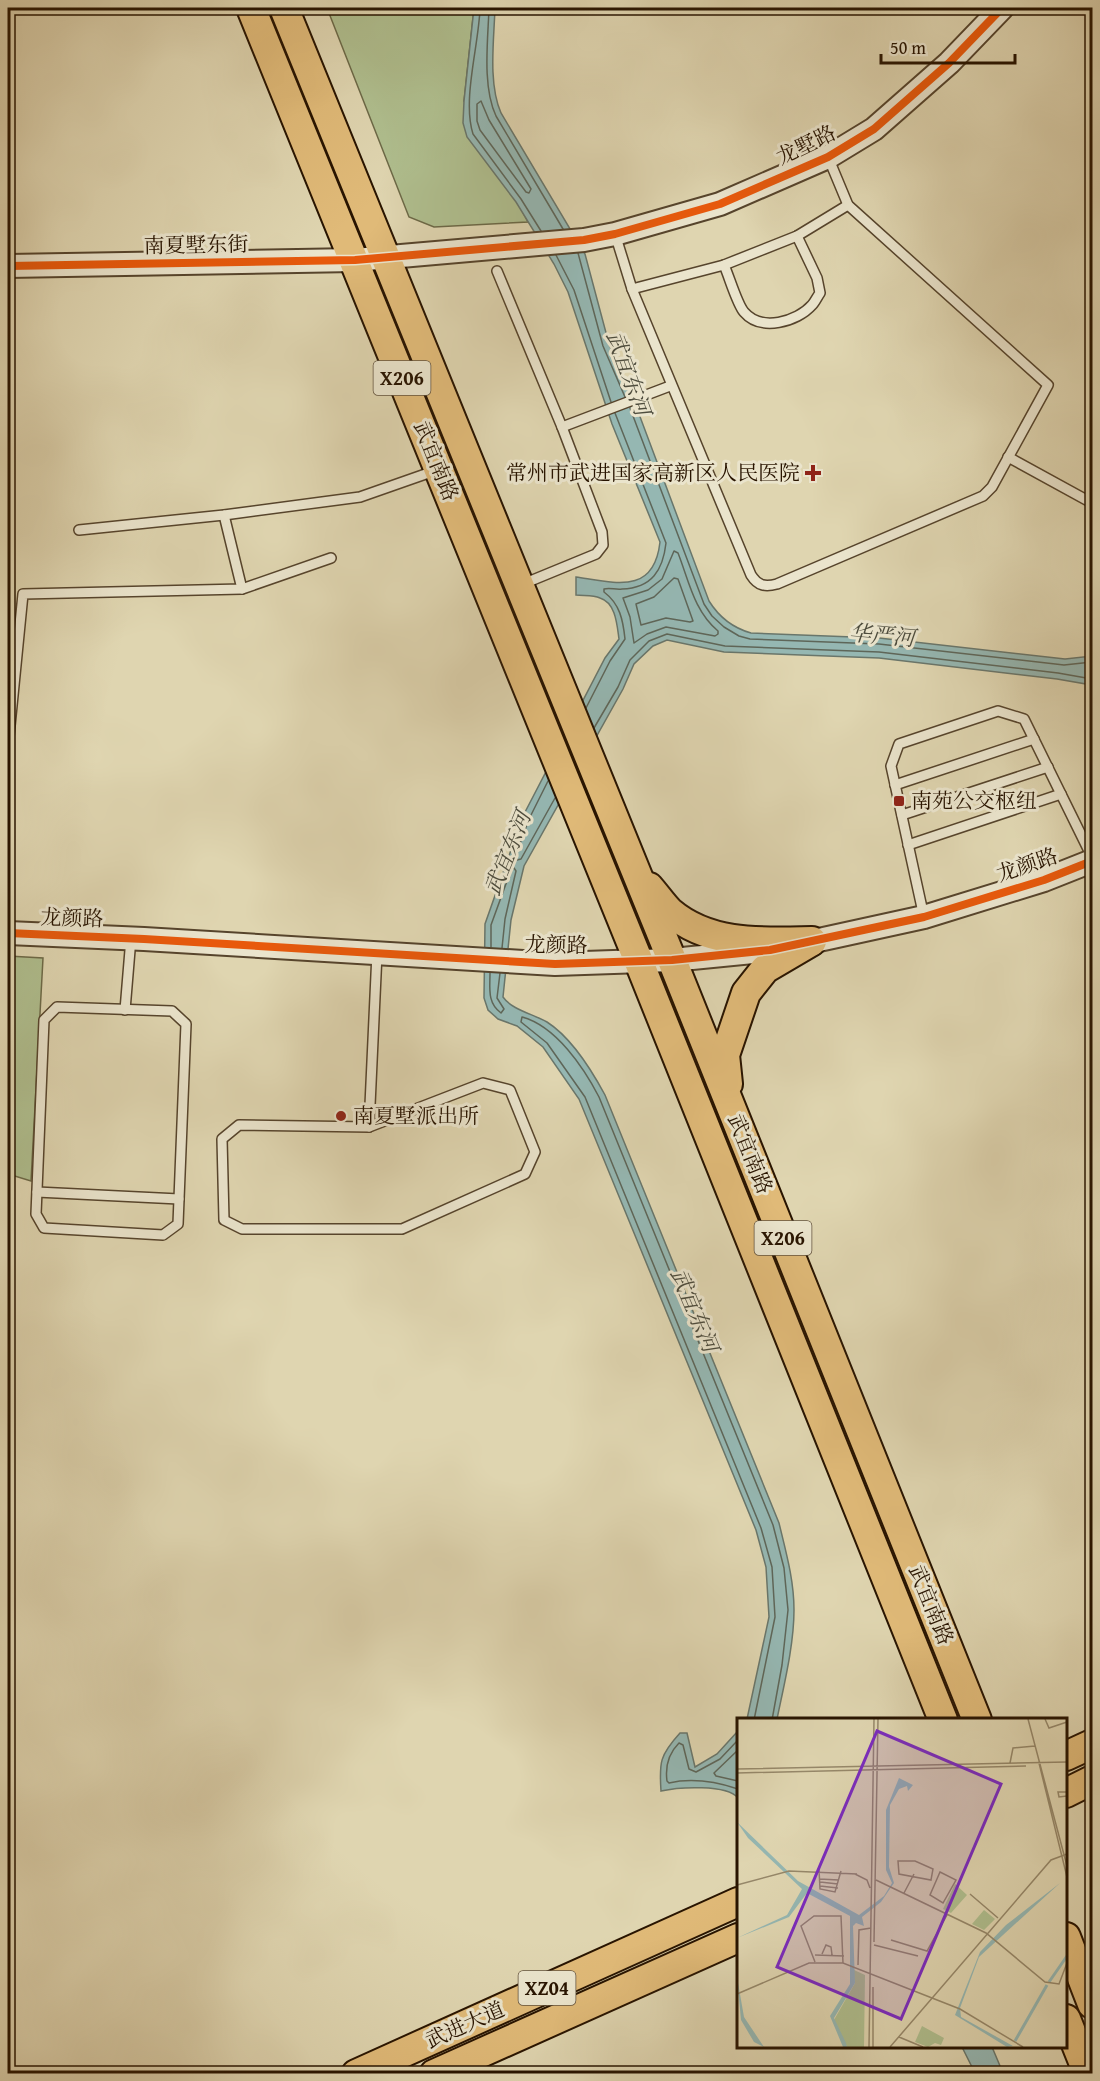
<svg xmlns="http://www.w3.org/2000/svg" width="1100" height="2081" font-family="'Gentium Book Plus','Noto Serif SC',serif">
  <style>
    .green { fill: #afbe8e; stroke: #6c6947; stroke-width: 1.5 }
    .water { fill: #95b7b2; stroke: #69766b; stroke-width: 1.5 }
    .lines { fill: none; stroke-linecap: round; stroke-linejoin: round }
    .shore { stroke: #5e6659; stroke-width: 1.5 }
    .service-casing { stroke: #56442c; stroke-width: 12 }
    .tertiary-casing { stroke: #56442c; stroke-width: 26 }
    .primary-casing { stroke: #281400; stroke-width: 32 }
    .service { stroke: #eae4cc; stroke-width: 9 }
    .tertiary { stroke: #eae4cc; stroke-width: 22 }
    .primary { stroke: #e0ba78; stroke-width: 28 }
    .cycleway-casing { stroke: #eae4cc; stroke-width: 11 }
    .cycleway { stroke: #e8590c; stroke-width: 8 }
    .poi-dot { fill: #8f2418; stroke: #eae4cc; stroke-width: 2 }
    .labels { text-anchor: middle; stroke-width: 6; stroke-linejoin: round; paint-order: stroke }
    .shield { fill: #eae4cc; stroke: #62523d; stroke-width: 1.5 }
    .shield-label { font-size: 20px; font-weight: bold; fill: #281400 }
    .street-label { font-size: 21px; fill: #281400; stroke: #eae4cc }
    .poi-label { font-size: 21px; fill: #281400; stroke: #eae4cc; text-anchor: start }
    .water-label { font-size: 22px; font-style: italic; fill: #4e4d3e; stroke: #eae4cc }
    .inset-river { fill: none; stroke: #95b7b2; stroke-width: 3 }
    .inset-road { fill: none; stroke: #96886a; stroke-width: 1.5 }
    .view { fill: #7b2cbf; fill-opacity: 0.15; stroke: #7b2cbf; stroke-width: 3 }
    .inset-edge { fill: none; stroke: #281400; stroke-width: 3 }
  </style>
  <rect width="100%" height="100%" fill="#dfd5b0"/>
  <filter id="stains"><feTurbulence type="fractalNoise" baseFrequency=".00333" numOctaves="4"/><feColorMatrix values="0 0 0 0 .2 0 0 0 0 .09 0 0 0 0 .02 0 0 0 .5 -.17"/></filter>
  <radialGradient id="worn" r=".72"><stop offset=".6" stop-color="#630" stop-opacity="0"/><stop offset="1" stop-color="#630" stop-opacity=".3"/></radialGradient>
  <g class="green">
    <polygon points="327,8 474,8 464,101 528,222 434,227 409,217"/>
    <polygon points="8,956 43,958 31,1181 8,1174"/>
  </g>
  <g class="water">
    <path d="M474,8H495C494,40 488,83 501,113L585,254L609,344L636,406L709,601C719,617 733,628 751,633L879,638L1065,659L1092,656V685L1057,679L879,658L724,652L667,640L653,646L634,664L623,689L524,866L511,920L503,997C512,1010 533,1014 547,1022C572,1038 591,1069 605,1095L779,1523C786,1552 794,1580 794,1610C794,1645 784,1685 777,1719H747L769,1617L766,1567L756,1530L579,1099L543,1047L517,1026L498,1019L488,1010L484,998L485,924L523,816L605,658L619,639C617,625 616,603 600,598C593,595 584,596 576,595V577C616,583 654,595 660,542L612,424L568,292L554,264L516,202L467,137L463,123L464,101Z"/>
    <path d="M738,1731V1798C727,1784 678,1787 661,1791C659,1762 660,1755 680,1733H687L695,1767L717,1754Z"/>
    <polygon points="962,2047 992,2047 1003,2073 975,2073"/>
  </g>
  <g class="lines">
    <g class="shore">
      <path d="M480,8C479,45 462,99 473,134L521,199L541,231"/>
      <path d="M489,8C488,40 482,86 496,116L563,229"/>
      <polygon points="481,101 489,120 531,189 529,193 526,192 480,130 477,121 477,104"/>
      <polyline points="578,253 603,346 625,397"/>
      <polyline points="556,255 574,290 611,402"/>
      <polyline points="630,408 704,604 712,616 724,627 739,636 750,639 879,644 1064,665 1092,662"/>
      <path d="M674,551L678,553C689,581 694,611 718,631V634L715,636L666,627L647,634L634,643L630,617L623,598L648,590L662,579Z"/>
      <polygon points="674,578 678,579 693,621 690,622 666,618 641,625 636,604 654,597"/>
      <path d="M586,708L610,661L625,639C623,620 620,604 604,592V589C610,587 615,590 622,589C652,588 663,570 666,543L615,413"/>
      <polyline points="594,728 618,687 630,660 649,641 667,634 725,646 879,652 1058,673 1092,679"/>
      <polyline points="548,781 529,819 515,857 517,860 521,859 555,798"/>
      <polyline points="491,947 491,925 511,870 514,868 516,871 505,919 502,948"/>
      <path d="M490,973C490,988 487,1003 501,1013L504,1009L497,998L500,973"/>
      <path d="M754,1720L775,1617L772,1567L761,1528L585,1097L547,1043L521,1022L522,1017C556,1026 584,1068 599,1097L773,1525L784,1568L788,1610L782,1665L772,1720"/>
      <path d="M738,1740L720,1759L696,1772L689,1769L683,1745L679,1743C668,1754 665,1766 667,1781L669,1783C691,1778 717,1782 738,1789"/>
      <polyline points="738,1750 714,1773 716,1776 738,1781"/>
    </g>
    <defs>
      <g id="service">
        <path d="M615,234L632,289L751,575C758,586 765,587 777,584L983,496L992,487L1048,385L848,205L828,157"/>
        <path d="M724,265C729,276 737,304 744,312C761,332 797,322 812,305C815,302 817,297 820,293L817,278L797,236"/>
        <polyline points="497,271 562,427 602,532 603,545 596,554 523,584"/>
        <polyline points="632,289 724,265 797,236 848,205"/>
        <polyline points="562,427 670,386"/>
        <polyline points="1008,457 1092,503"/>
        <polyline points="224,515 242,589"/>
        <polyline points="79,530 224,515 360,497 437,470"/>
        <polyline points="8,746 23,594 242,589 331,558"/>
        <polyline points="895,785 1034,739"/>
        <polyline points="902,815 1048,767"/>
        <polyline points="908,845 1061,794"/>
        <polyline points="924,917 891,766 899,744 998,711 1024,719 1092,857"/>
        <polygon points="57,1007 172,1011 186,1024 178,1224 163,1235 44,1228 36,1214 44,1020"/>
        <polyline points="125,1010 131,938"/>
        <polygon points="483,1083 510,1090 535,1152 525,1174 402,1229 242,1229 224,1220 222,1139 239,1125 369,1127"/>
        <polyline points="369,1127 377,953"/>
        <polyline points="37,1192 179,1199"/>
      </g>
      <g id="tertiary">
        <polyline points="8,266 355,260 584,240 615,234 720,204 828,157 874,129 949,63 1002,8"/>
        <polyline points="8,933 144,939 555,964 672,960 764,951"/>
        <polyline points="796,945 924,917 1044,880 1092,861"/>
      </g>
      <g id="primary">
        <polyline points="251,8 639,962 943,1720"/>
        <polyline points="284,8 672,960 977,1720"/>
        <path d="M649,887C656,895 663,905 670,912C710,946 763,942 812,941"/>
        <polyline points="728,1084 725,1055 746,993 765,969 811,942"/>
        <polyline points="1066,1756 1092,1744"/>
        <polyline points="1066,1793 1092,1780"/>
        <polyline points="1066,1937 1092,2004"/>
        <polyline points="1066,2019 1088,2074"/>
        <polyline points="356,2074 738,1902"/>
        <polyline points="434,2074 738,1938"/>
      </g>
    </defs>
    <use href="#service" class="service-casing"/>
    <use href="#tertiary" class="tertiary-casing"/>
    <use href="#primary" class="primary-casing"/>
    <use href="#service" class="service"/>
    <use href="#tertiary" class="tertiary"/>
    <use href="#primary" class="primary"/>
    <defs>
      <g id="cycleway">
        <polyline points="8,266 355,260 584,240 615,234 720,204 828,157 874,129 949,63 1002,8"/>
        <polyline points="8,933 144,939 555,964 672,960 770,950 924,917 1044,880 1092,861"/>
      </g>
    </defs>
    <use href="#cycleway" class="cycleway-casing"/>
    <use href="#cycleway" class="cycleway"/>
  </g>
  <g class="poi-dot">
    <path d="M810 464h6v6h6v6h-6v6h-6v-6h-6v-6h6z"/>
    <rect x="893" y="795" width="12" height="12" rx="3"/>
    <circle cx="341" cy="1116" r="6"/>
  </g>
  <g class="labels">
    <g class="shield">
      <rect x="373.5" y="361" width="57" height="34" rx="4.5"/>
      <rect x="754.5" y="1221" width="57" height="34" rx="4.5"/>
      <rect x="518.5" y="1971" width="57" height="34" rx="4.5"/>
    </g>
    <g class="shield-label">
      <text x="402" y="385">X206</text>
      <text x="783" y="1245">X206</text>
      <text x="547" y="1995">XZ04</text>
    </g>
    <g class="street-label">
      <text transform="translate(806 145) rotate(-26)" y="7">龙墅路</text>
      <text transform="translate(196 245) rotate(-1)" y="7">南夏墅东街</text>
      <text transform="translate(436 461) rotate(68)" y="7">武宜南路</text>
      <text transform="translate(1027 865) rotate(-19)" y="7">龙颜路</text>
      <text transform="translate(72 918) rotate(2)" y="7">龙颜路</text>
      <text transform="translate(556 945) rotate(1)" y="7">龙颜路</text>
      <text transform="translate(750 1154) rotate(68)" y="7">武宜南路</text>
      <text transform="translate(931 1605) rotate(68)" y="7">武宜南路</text>
      <text transform="translate(465 2025) rotate(-24)" y="7">武进大道</text>
    </g>
    <g class="poi-label">
      <text x="800" y="480" text-anchor="end">常州市武进国家高新区人民医院</text>
      <text x="911" y="808">南苑公交枢纽</text>
      <text x="353" y="1123">南夏墅派出所</text>
    </g>
    <g class="water-label">
      <text transform="translate(629 373) rotate(70)" y="8">武宜东河</text>
      <text transform="translate(882 635) rotate(5)" y="8">华严河</text>
      <text transform="translate(507 853) rotate(-68)" y="8">武宜东河</text>
      <text transform="translate(695 1310) rotate(67)" y="8">武宜东河</text>
    </g>
  </g>
  <g transform="translate(737 1718)">
    <rect width="330" height="330" fill="#dfd5b0"/>
    <path d="M218,166L230,177L214,195L206,191ZM247,192L258,201L247,212L235,206ZM115,251L128,257L127,329H110L97,302L118,265ZM185,308L207,320L204,327L198,325L191,329L178,324Z" fill="#afbe8e"/>
    <path d="M162,60L176,67L171,73L170,68L162,71L153,87L152,149L157,165L144,184L125,199L127,208L119,205L116,208L118,265L97,300L109,325L110,329H106L93,298L113,266V198L70,175L52,199L0,220L50,197L65,171L11,120L0,104L61,163L122,197L147,178L155,165L149,152V92ZM323,165L242,239L223,290L224,299L276,328L270,329L218,297L243,234L269,207ZM0,259L7,299L27,329L17,324L4,302Z" fill="#95b7b2"/>
    <path class="inset-river" d="M312,264L330,238M278,323L310,267"/>
    <path class="inset-road" d="M291,1L330,148M308,1L312,10L330,4M273,45L276,30L298,28M302,45L330,159M0,51L330,44M0,55L289,48M330,74H321L322,79L330,78M161,143H178L196,151L194,162L162,156ZM82,151L83,171L98,174L104,153M203,154L219,162L206,185L193,177ZM118,156L130,162L133,170M82,161L102,162M139,162L249,215L308,264L322,266L330,245M83,164L101,166M0,167L52,153L120,156M83,168L101,170M167,175L177,156M233,176L261,200M154,222L190,233L210,197M137,224L141,1M137,227L181,238M85,236L89,227L94,229L95,237M78,237L107,238M78,244L64,208L77,198H104L106,245M121,247L122,212L134,210M0,276L72,245H106L223,291L286,329M162,319L186,329M132,329L137,1M136,329V269M153,329L314,142L330,136"/>
    <path class="view" d="M140,13L264,66L164,301L40,249Z"/>
    <rect width="330" height="330" class="inset-edge"/>
  </g>
  <rect width="1100" height="2081" fill="none" stroke="#dfd5b0" stroke-width="30"/>
  <rect x="9" y="9" width="1082" height="2063" fill="none" stroke="#281400" stroke-width="3"/>
  <rect x="15" y="15" width="1070" height="2051" fill="none" stroke="#281400" stroke-width="1.5"/>
  <path d="M881 54v9h134v-9" fill="none" stroke="#281400" stroke-width="3"/>
  <text x="890" y="54" font-size="18" fill="#281400" stroke="#eae4cc" stroke-width="4.5" paint-order="stroke">50 m</text>
  <rect width="100%" height="100%" filter="url(#stains)"/>
  <rect width="100%" height="100%" fill="url(#worn)"/>
</svg>
